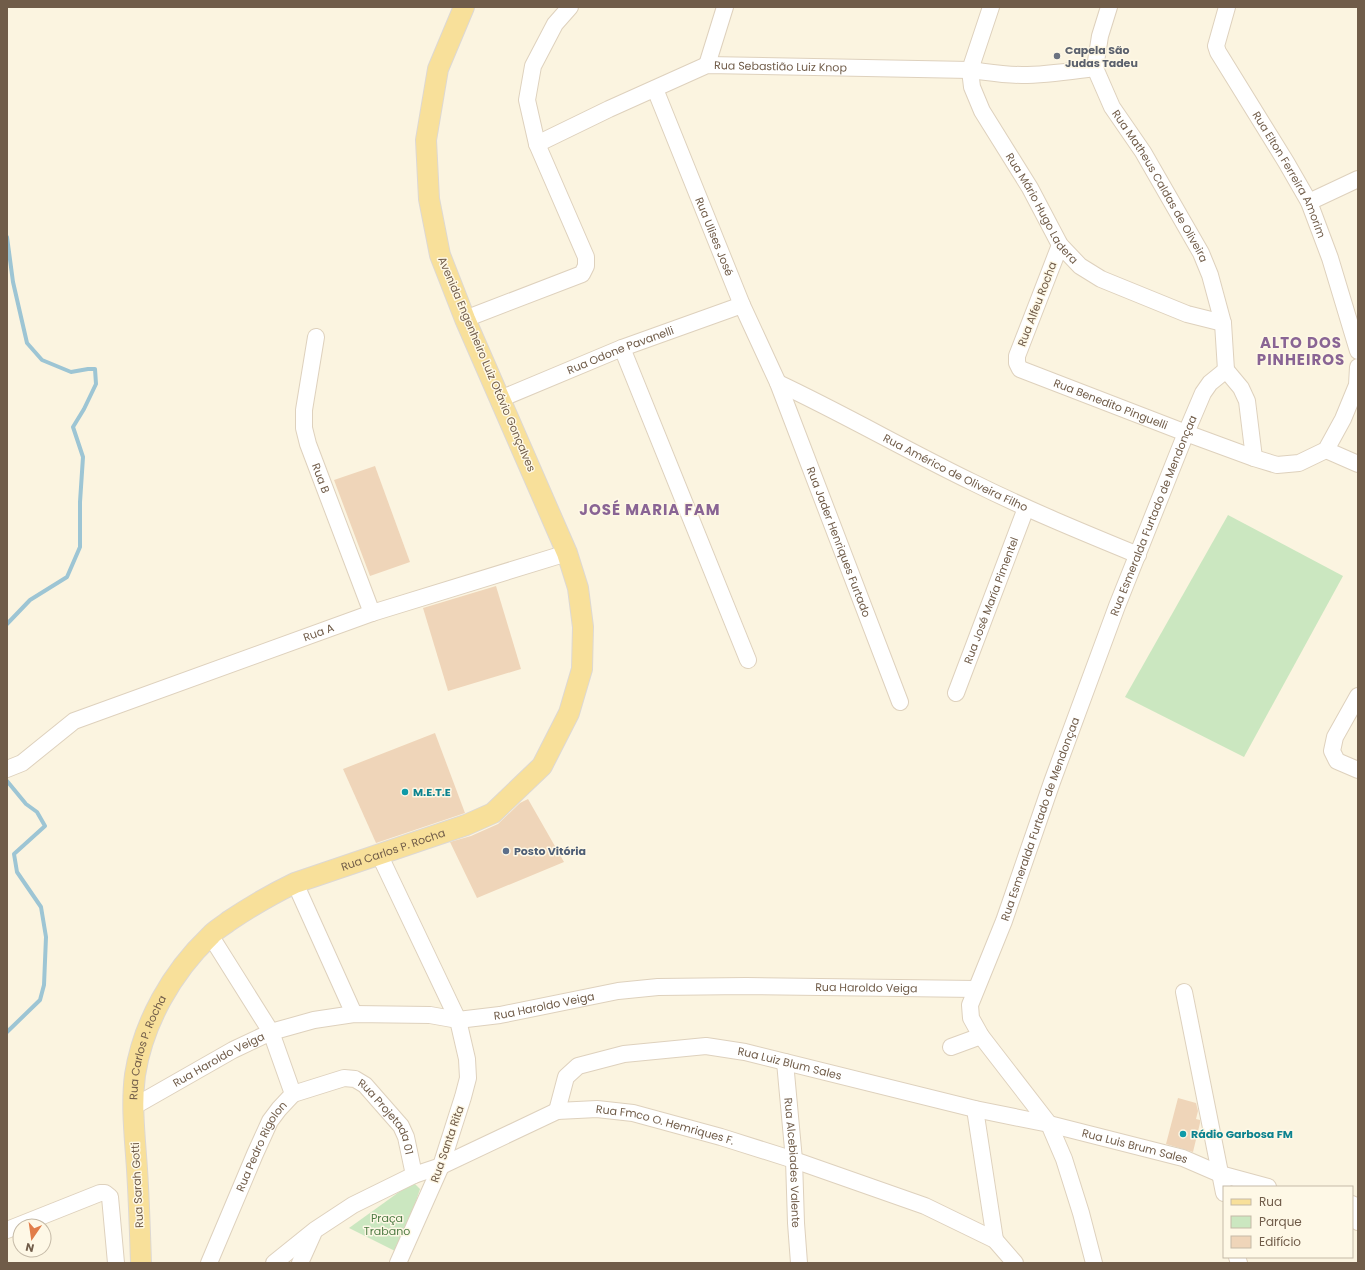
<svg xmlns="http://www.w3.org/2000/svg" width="1365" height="1270" font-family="Poppins,sans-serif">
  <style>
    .green { fill: #cbe7c0 }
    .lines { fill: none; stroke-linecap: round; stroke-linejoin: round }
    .stream { stroke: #9dc5d4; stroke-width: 4 }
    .building { fill: #efd5b9 }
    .minor-casing { stroke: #ded1bd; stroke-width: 18 }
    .major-casing { stroke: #ddd8d3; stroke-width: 22 }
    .minor { stroke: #fff; stroke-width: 16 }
    .major { stroke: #f8e09a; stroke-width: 20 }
    .worship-dot { fill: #6b7280; stroke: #fef8e6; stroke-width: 1.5 }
    .culture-dot { fill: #0f9aa8; stroke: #fef8e6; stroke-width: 1.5 }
    .service-dot { fill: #5c6f8a; stroke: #fef8e6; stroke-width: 1.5 }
    .labels { text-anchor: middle; stroke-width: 3; stroke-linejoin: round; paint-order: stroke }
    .worship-label { font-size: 11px; font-weight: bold; fill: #5b616d; stroke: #fef8e6; text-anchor: start }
    .street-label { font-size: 11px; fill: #705c49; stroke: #fef8e6 }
    .culture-label { font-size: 11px; font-weight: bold; fill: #0d838f; stroke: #fef8e6; text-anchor: start }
    .service-label { font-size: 11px; font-weight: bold; fill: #4e5e75; stroke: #fef8e6; text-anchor: start }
    .park-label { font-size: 11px; fill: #4e7b44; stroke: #fef8e6 }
    .district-label { font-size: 15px; font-weight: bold; letter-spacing: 1px; fill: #896494; stroke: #fef8e6 }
  </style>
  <rect width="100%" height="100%" fill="#fbf4e0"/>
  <g class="green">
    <polygon points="1228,515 1343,576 1244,757 1125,697"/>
    <polygon points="413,1182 420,1189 399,1253 349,1228"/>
  </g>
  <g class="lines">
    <g class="stream">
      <polyline points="7,237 13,282 27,343 42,360 71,372 88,369 95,369 96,384 84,409 73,427 83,457 80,502 80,547 67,577 30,600 7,624"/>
      <polyline points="7,781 26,804 37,812 45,826 14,854 17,872 41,907 46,937 44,985 40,1000 7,1032"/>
    </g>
  </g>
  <g class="building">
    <polygon points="375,466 410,562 370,576 334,480"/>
    <polygon points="496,586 521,669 448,691 423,608"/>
    <polygon points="435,733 465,813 376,843 343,769"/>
    <polygon points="528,799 564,862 477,898 450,842 471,836 498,824 520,803"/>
    <polygon points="1178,1098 1196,1103 1198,1111 1196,1119 1200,1120 1200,1123 1193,1152 1166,1144"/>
  </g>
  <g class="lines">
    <defs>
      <g id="minor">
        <path id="s1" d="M991,7L970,70L972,87L982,111L1030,188L1060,245L1080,266L1101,279L1187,314L1223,323"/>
        <path id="s2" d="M1109,7L1100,36L1095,68L1112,107L1143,152L1201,253L1210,275L1223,323L1226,370"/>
        <path id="s3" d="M1227,7L1216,46L1218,52L1286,162L1309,202L1330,258L1358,351"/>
        <polyline points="707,65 725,7"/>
        <path id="s4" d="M655,89L742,305L778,383L900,702"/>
        <path id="s5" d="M537,144L609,109L707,65L970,70C987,72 1004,75 1022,75C1047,75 1071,71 1095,68"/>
        <polyline points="1309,202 1358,179"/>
        <path id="s6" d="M1060,245L1017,356V363L1020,369L1186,433L1254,458L1277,465L1299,463L1326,450L1343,419L1357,385L1358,367"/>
        <polyline points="465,319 582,274 586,266 586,257 537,144 527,100 533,66 555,24 570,7"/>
        <path id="s7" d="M316,337L304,410V428L308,444L372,613"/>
        <polyline points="622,348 748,660"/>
        <polyline points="1226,370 1241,388 1247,401 1254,458"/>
        <path id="s8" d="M778,383C844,414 906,450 972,482C1026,509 1082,532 1138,555"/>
        <path id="s9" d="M500,399L622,348L742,305"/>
        <polyline points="1326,450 1358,464"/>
        <path id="s10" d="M956,693L1026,508"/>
        <polyline points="1358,696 1335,737 1332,751 1337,761 1358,770"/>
        <path id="s11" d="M7,769L22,763L74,721L372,613L567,553"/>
        <polyline points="379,854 458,1020 467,1059 468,1078 463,1097 441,1166 398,1263"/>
        <polyline points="295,883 354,1014"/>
        <polyline points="1184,992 1224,1193"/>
        <polyline points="951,1047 981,1036"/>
        <path id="s12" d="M785,1062L794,1160L796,1223L799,1263"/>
        <path id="s13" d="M293,1094L344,1078L355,1079L365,1085L401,1126L406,1137L414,1175"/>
        <path id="s14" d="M133,1107L233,1050L271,1032L314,1020L354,1014L430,1015L458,1020L500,1015L618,991L658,987L746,986L976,989"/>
        <polyline points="975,1109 995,1240"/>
        <path id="s15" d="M557,1111L566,1077L578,1066L624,1054L706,1046L745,1052L975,1109L1049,1124L1183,1158L1220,1174L1268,1187"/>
        <polyline points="1352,1204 1355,1209 1358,1222"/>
        <polyline points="7,1230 100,1193 105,1193 110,1197 116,1263"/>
        <polyline points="1237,1257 1239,1263"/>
        <path id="s16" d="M209,1263L255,1154L270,1121L279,1109L293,1094L271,1032L210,935"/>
        <path id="s17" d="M274,1263L315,1230L353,1205L414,1175L441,1166L557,1111L597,1109L633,1113L721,1137L794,1160L925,1206L995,1240L1015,1263"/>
        <polyline points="300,1263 313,1234"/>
        <path id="s18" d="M1094,1263L1081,1213L1064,1159L1049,1124L981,1036L971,1018L970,1005L1004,921L1052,782L1117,606L1186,433L1203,393L1210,383L1226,370"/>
      </g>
      <g id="major">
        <path id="s19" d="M141,1263C140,1232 139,1200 137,1169C135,1138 131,1106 135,1075C143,1023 172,972 210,936C215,930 223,926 229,921C250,907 272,894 295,883L466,825L493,813L542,766L569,713L582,669L583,627L578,588L567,553L465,319L440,255L429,199L426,140L438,69L464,7"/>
      </g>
    </defs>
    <use href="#minor" class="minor-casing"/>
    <use href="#major" class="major-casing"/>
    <use href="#minor" class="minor"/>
    <use href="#major" class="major"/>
  </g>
  <circle class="worship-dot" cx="1057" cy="56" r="4"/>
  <g class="culture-dot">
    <circle cx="405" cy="792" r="4"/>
    <circle cx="1183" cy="1134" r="4"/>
  </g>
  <circle class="service-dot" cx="506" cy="851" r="4"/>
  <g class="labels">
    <g class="worship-label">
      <text x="1065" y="54">Capela São<tspan x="1065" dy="13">Judas Tadeu</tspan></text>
    </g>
    <g class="street-label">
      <text dy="4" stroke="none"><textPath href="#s5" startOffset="261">Rua Sebastião Luiz Knop</textPath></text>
      <text dy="4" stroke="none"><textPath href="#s3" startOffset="189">Rua Elton Ferreira Amorim</textPath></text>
      <text dy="4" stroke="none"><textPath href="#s2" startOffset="198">Rua Matheus Caldas de Oliveira</textPath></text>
      <text dy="4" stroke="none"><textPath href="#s1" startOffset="224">Rua Mário Hugo Ladera</textPath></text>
      <text dy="4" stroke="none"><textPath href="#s4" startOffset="159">Rua Ulises José</textPath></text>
      <text transform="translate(1037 304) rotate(-69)" y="4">Rua Alfeu Rocha</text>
      <text dy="4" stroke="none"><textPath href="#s9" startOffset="130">Rua Odone Pavanelli</textPath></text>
      <text transform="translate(487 364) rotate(67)" y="4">Avenida Engenheiro Luiz Otávio Gonçalves</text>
      <text dy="4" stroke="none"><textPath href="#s6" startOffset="230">Rua Benedito Pinguelli</textPath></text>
      <text dy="4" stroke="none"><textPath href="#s8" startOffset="199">Rua Américo de Oliveira Filho</textPath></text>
      <text dy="4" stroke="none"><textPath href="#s7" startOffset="145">Rua B</textPath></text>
      <text dy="4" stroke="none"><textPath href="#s18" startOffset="814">Rua Esmeralda Furtado de Mendonçaa</textPath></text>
      <text dy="4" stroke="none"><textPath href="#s4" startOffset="489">Rua Jader Henriques Furtado</textPath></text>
      <text dy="4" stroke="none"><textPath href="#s10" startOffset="99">Rua José María Pimentel</textPath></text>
      <text dy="4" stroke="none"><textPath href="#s11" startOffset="343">Rua A</textPath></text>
      <text dy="4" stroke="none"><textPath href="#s18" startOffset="490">Rua Esmeralda Furtado de Mendonçaa</textPath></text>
      <text dy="4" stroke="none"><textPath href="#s19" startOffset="553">Rua Carlos P. Rocha</textPath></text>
      <text dy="4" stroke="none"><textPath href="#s14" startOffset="758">Rua Haroldo Veiga</textPath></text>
      <text dy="4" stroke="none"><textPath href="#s14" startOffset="434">Rua Haroldo Veiga</textPath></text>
      <text dy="4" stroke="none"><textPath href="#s19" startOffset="218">Rua Carlos P. Rocha</textPath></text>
      <text dy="4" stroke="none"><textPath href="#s14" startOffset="98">Rua Haroldo Veiga</textPath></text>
      <text dy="4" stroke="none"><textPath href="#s15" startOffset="267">Rua Luiz Blum Sales</textPath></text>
      <text dy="4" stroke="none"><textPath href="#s13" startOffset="115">Rua Projetada 01</textPath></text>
      <text dy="4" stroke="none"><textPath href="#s17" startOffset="433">Rua Fmco O. Hemriques F.</textPath></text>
      <text transform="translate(447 1144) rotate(-71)" y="4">Rua Santa Rita</text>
      <text dy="4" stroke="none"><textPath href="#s15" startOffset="622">Rua Luis Brum Sales</textPath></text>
      <text dy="4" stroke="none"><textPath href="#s16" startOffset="128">Rua Pedro Rigolon</textPath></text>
      <text dy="4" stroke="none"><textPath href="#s12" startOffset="101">Rua Alcebiades Valente</textPath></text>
      <text transform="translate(137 1185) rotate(-93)" y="4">Rua Sarah Gotti</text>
    </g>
    <g class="culture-label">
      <text x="413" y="796">M.E.T.E</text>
      <text x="1191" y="1138">Rádio Garbosa FM</text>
    </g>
    <g class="service-label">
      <text x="514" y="855">Posto Vitória</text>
    </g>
    <g class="park-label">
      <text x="387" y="1222">Praça<tspan x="387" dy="13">Trabano</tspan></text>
    </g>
    <g class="district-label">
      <text x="1301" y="348">ALTO DOS<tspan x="1301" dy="17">PINHEIROS</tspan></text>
      <text x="650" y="515">JOSÉ MARIA FAM</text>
    </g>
  </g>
  <rect width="1365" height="1270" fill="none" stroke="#705c49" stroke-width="16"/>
  <rect x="1223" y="1186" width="130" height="72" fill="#fef8e6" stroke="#c5baa7"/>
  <rect x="1231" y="1199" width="20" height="6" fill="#f8e09a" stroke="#c5baa7"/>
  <text x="1259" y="1206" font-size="12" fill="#705c49">Rua</text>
  <rect x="1231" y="1216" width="20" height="12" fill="#cbe7c0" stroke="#c5baa7"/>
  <text x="1259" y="1226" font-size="12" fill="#705c49">Parque</text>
  <rect x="1231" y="1236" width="20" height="12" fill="#efd5b9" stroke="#c5baa7"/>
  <text x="1259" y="1246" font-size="12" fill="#705c49">Edifício</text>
  <g transform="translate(32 1238) rotate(193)"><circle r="19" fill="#fef8e6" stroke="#c5baa7"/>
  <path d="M0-3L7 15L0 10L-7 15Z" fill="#e17d49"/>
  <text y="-6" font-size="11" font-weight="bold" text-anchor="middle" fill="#705c49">N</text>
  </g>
</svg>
